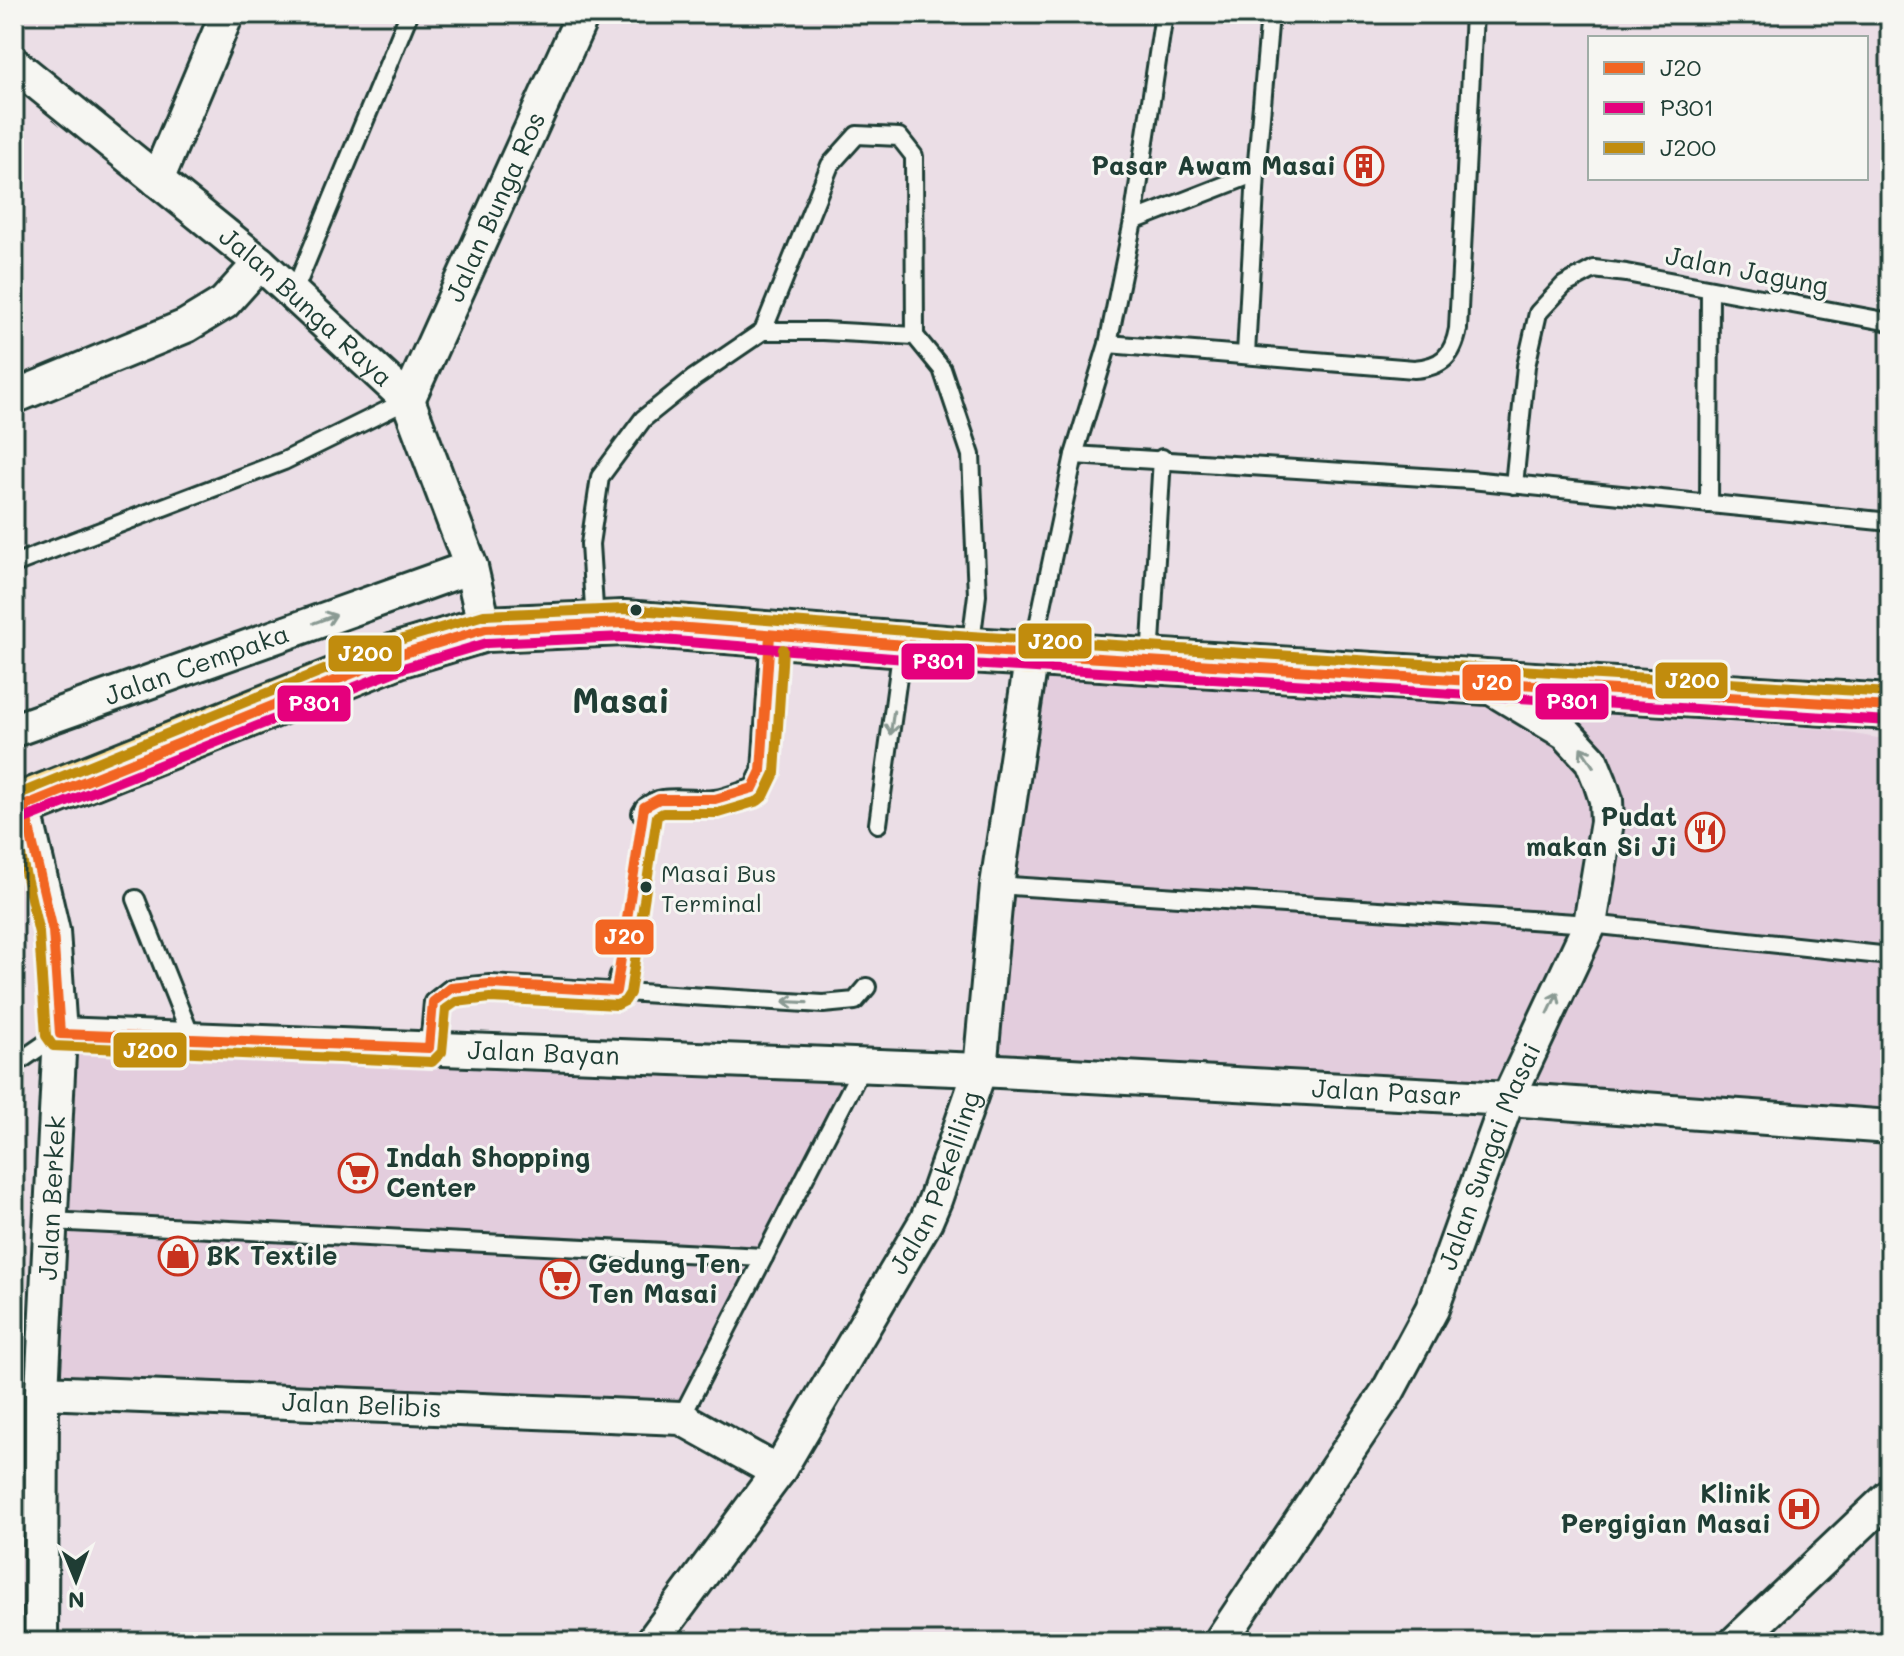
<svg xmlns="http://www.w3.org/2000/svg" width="1904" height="1656" font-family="Mali,sans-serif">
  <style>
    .built { fill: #e3cddd }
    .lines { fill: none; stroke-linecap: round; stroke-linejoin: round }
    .lane-casing { stroke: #1f3d34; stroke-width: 22 }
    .street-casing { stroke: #1f3d34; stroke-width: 38 }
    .primary-casing { stroke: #1f3d34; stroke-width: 50 }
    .lane { stroke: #f6f6f2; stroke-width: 16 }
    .street { stroke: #f6f6f2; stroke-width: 32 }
    .primary { stroke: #fcde96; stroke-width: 44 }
    .bus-1-casing { stroke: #f6f6f2; stroke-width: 16 }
    .bus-2-casing { stroke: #f6f6f2; stroke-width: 16 }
    .bus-3-casing { stroke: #f6f6f2; stroke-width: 16 }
    .bus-1 { stroke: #f26522; stroke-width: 10 }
    .bus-2 { stroke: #e5007d; stroke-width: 10 }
    .bus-3 { stroke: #c18c0d; stroke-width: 10 }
    .oneway { stroke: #8a9a93 }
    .bus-dot { fill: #1f3d34; stroke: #f6f6f2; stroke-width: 3 }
    .labels { text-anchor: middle; stroke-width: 6; stroke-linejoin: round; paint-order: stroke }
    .bus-label { font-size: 24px; fill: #1f3d34; stroke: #f6f6f2; text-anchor: start }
    .poi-label { font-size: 26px; font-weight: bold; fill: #1f3d34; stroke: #f6f6f2; text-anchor: end }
    .street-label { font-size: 26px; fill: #1f3d34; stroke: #f6f6f2 }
    .district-label { font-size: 34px; font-weight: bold; fill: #1f3d34; stroke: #f6f6f2 }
    .line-badge { stroke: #f6f6f2; stroke-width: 3 }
    .badge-label { font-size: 22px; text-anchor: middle; font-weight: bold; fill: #fff }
  </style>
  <rect width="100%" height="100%" fill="#ebdee6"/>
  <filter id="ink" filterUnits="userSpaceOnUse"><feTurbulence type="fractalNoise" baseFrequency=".0125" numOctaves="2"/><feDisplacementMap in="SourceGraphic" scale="16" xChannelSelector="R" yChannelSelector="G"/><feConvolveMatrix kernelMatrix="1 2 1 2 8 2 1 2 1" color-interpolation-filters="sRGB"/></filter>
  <g filter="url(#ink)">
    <g class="built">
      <polygon points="1040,676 1822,729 1890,740 1890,1140 1428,1108 992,1086"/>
      <polygon points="74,1021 859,1054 668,1432 57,1407"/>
    </g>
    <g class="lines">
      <defs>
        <g id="lane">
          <polyline points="1133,221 1256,173"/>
          <polyline points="293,294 409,14"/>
          <polyline points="763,331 830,165 857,135 899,137 914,156 915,336"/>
          <path d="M1108,344L1414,369C1442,367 1453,356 1458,329L1474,14"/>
          <polyline points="1246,354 1256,173 1270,14"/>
          <polyline points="1074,455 1471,480 1890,522"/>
          <polyline points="1514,485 1526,366 1538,313 1564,285 1594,269 1626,273 1890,322"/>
          <polyline points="1709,504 1710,289"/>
          <polyline points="14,564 284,461 408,400"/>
          <polyline points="595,623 590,544 600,477 643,419 694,378 763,331 823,331 915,336 942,369 971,455 977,595 970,650"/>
          <polyline points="1032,654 1074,455 1108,344 1133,221 1164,14"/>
          <polyline points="1150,660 1162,458"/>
          <path d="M641,813C654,789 693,802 715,799C728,797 741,791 753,788L761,771L770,635"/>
          <polyline points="878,824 902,647"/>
          <polyline points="997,885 1590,924 1890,956"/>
          <polyline points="136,899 192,1039"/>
          <polyline points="616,991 619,975"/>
          <polyline points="429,1048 433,1002 451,988 490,984 823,1004 855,1001 867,987"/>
          <polyline points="14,1065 59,1034"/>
          <polyline points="50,1221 764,1257"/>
          <polyline points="681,1418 863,1065"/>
        </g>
        <g id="street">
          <path id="s1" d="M14,64L260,263L408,400L471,567L485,629"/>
          <polyline points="157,180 227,14"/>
          <polyline points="14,397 186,326 224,303 260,263"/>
          <path id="s2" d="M408,400L583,14"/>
          <path id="s3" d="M14,730L471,567"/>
          <polyline points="24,806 53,931 60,1034 42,1392 41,1642"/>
          <path id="s4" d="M60,1034L980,1070L1508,1099L1890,1127"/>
          <path id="s5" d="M42,1392L681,1418L778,1472"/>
          <path id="s6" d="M652,1642L778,1472L926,1221L935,1200L980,1070L997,885L1032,654"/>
          <path id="s7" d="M1220,1642L1388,1391L1432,1309L1508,1099L1590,924L1607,822L1606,800L1600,782L1591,760L1566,733L1483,683"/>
          <polyline points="1736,1642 1890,1496"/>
        </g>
        <polyline id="primary" points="14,808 398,655 485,629 624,623 970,650 1890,707"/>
      </defs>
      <use href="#lane" class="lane-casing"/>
      <use href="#street" class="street-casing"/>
      <use href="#primary" class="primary-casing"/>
      <use href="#lane" class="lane"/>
      <use href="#street" class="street"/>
      <use href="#primary" class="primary"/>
      <defs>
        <polyline id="bus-1" points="770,635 761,771 753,788 715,799 659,799 644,807 616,991 490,984 451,988 433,1002 429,1048 60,1034 53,931 24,806 398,655 485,629 624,623 970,650 1890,707"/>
        <polyline id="bus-2" points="19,821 403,668 487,643 624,637 969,664 1889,721"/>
        <g id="bus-3">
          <polyline points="14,796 393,642 484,615 625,609 971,636 1890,693"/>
          <polyline points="14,825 39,933 46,1036 53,1046 432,1062 442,1052 446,1009 456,1002 490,998 617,1005 625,1001 630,993 657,816 663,813 718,813 758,801 764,796 775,773 783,649"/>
        </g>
      </defs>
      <use href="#bus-1" class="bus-1-casing"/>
      <use href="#bus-2" class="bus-2-casing"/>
      <use href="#bus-3" class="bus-3-casing"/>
      <use href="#bus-1" class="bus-1"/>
      <use href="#bus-2" class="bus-2"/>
      <use href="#bus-3" class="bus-3"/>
    </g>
    <defs><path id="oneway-shaft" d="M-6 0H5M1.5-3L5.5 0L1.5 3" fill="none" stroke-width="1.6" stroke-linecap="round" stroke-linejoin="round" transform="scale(2)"/></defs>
    <g class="oneway">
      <use href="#oneway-shaft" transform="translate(325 619) rotate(-20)"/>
      <use href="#oneway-shaft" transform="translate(892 723) rotate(98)"/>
      <use href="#oneway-shaft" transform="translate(1587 757) rotate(-123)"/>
      <use href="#oneway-shaft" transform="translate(795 1002) rotate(-177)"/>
      <use href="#oneway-shaft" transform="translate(1553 1003) rotate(-65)"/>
    </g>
  </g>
  <defs>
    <symbol id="building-ring" viewBox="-11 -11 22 22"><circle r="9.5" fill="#f6f6f2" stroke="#c8321e" stroke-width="1.5"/><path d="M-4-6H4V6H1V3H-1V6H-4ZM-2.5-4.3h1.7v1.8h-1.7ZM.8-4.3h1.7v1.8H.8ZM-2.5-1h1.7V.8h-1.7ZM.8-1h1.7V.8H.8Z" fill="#c8321e"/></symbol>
    <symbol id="restaurant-ring" viewBox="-11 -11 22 22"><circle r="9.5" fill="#f6f6f2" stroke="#c8321e" stroke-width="1.5"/><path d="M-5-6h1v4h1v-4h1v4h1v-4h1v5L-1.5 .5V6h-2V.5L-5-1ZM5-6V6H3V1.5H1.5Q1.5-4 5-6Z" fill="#c8321e"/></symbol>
    <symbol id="supermarket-ring" viewBox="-11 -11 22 22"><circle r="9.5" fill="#f6f6f2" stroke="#c8321e" stroke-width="1.5"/><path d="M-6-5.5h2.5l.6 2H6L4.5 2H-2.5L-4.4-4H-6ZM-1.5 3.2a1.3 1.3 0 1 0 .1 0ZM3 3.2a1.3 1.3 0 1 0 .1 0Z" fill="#c8321e"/></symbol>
    <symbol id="shop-ring" viewBox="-11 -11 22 22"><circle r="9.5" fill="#f6f6f2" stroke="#c8321e" stroke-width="1.5"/><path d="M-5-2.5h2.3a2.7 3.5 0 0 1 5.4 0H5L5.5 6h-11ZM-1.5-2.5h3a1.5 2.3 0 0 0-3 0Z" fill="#c8321e"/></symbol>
    <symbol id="hospital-ring" viewBox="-11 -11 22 22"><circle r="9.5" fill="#f6f6f2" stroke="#c8321e" stroke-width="1.5"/><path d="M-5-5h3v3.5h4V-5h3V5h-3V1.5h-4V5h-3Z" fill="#c8321e"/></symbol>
  </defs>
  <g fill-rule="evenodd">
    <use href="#building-ring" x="1342" y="144" width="44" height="44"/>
    <use href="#restaurant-ring" x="1683" y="810" width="44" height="44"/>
    <use href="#supermarket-ring" x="336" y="1151" width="44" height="44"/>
    <use href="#shop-ring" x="156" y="1234" width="44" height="44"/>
    <use href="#supermarket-ring" x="538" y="1257" width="44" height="44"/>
    <use href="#hospital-ring" x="1777" y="1487" width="44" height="44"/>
  </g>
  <g class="bus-dot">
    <circle cx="636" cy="610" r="7"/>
    <circle cx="646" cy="887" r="7"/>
  </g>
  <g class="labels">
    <g class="bus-label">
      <text x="661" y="882">Masai Bus<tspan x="661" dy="30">Terminal</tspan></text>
    </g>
    <g class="poi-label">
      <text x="1336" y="175">Pasar Awam Masai</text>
      <text x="1677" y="826">Pudat<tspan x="1677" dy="30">makan Si Ji</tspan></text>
      <text x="386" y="1167" text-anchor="start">Indah Shopping<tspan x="386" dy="30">Center</tspan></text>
      <text x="206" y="1265" text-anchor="start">BK Textile</text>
      <text x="588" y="1273" text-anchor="start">Gedung Ten<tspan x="588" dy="30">Ten Masai</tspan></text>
      <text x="1771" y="1503">Klinik<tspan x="1771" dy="30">Pergigian Masai</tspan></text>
    </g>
    <g class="street-label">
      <text dy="9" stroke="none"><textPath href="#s2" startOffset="212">Jalan Bunga Ros</textPath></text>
      <text transform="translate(1747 271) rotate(11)" y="9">Jalan Jagung</text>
      <text dy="9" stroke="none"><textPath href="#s1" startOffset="380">Jalan Bunga Raya</textPath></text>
      <text dy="9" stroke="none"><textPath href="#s3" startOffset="194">Jalan Cempaka</textPath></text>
      <text dy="9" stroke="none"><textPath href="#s4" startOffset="484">Jalan Bayan</textPath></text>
      <text dy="9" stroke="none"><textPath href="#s4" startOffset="1328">Jalan Pasar</textPath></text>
      <text dy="9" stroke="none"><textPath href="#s7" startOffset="558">Jalan Sungai Masai</textPath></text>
      <text dy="9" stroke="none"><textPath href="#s6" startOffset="542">Jalan Pekeliling</textPath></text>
      <text transform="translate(52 1198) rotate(-87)" y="9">Jalan Berkek</text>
      <text dy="9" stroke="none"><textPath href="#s5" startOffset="320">Jalan Belibis</textPath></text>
    </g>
    <g class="district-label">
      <text x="621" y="713">Masai</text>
    </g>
  </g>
  <g class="line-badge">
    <rect x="1017" y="622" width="76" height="38" rx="8" fill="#c18c0d"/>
    <rect x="327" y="634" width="76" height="39" rx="8" fill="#c18c0d"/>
    <rect x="900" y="642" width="76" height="39" rx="8" fill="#e5007d"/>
    <rect x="1654" y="661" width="75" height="39" rx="8" fill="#c18c0d"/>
    <rect x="1461" y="663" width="61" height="39" rx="8" fill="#f26522"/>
    <rect x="1534" y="682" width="76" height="39" rx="8" fill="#e5007d"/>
    <rect x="276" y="684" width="76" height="39" rx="8" fill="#e5007d"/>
    <rect x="594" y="918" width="61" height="38" rx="8" fill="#f26522"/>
    <rect x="112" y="1031" width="76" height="38" rx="8" fill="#c18c0d"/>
  </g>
  <g class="badge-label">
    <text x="1055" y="649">J200</text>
    <text x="365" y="661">J200</text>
    <text x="938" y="669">P301</text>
    <text x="1692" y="688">J200</text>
    <text x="1492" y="690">J20</text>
    <text x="1572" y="709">P301</text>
    <text x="314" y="711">P301</text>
    <text x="624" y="944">J20</text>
    <text x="150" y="1058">J200</text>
  </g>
  <rect width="1904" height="1656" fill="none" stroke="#f6f6f2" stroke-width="48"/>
  <rect x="24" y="24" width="1856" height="1608" fill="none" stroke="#1f3d34" stroke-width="3" filter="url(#ink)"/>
  <rect x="1588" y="36" width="280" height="144" fill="#f6f6f2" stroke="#a0aca6" stroke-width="2"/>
  <rect x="1604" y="62" width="40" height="12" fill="#f26522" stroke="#a0aca6" stroke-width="2"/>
  <text x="1660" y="76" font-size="24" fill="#1f3d34">J20</text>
  <rect x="1604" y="102" width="40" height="12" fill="#e5007d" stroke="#a0aca6" stroke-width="2"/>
  <text x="1660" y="116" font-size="24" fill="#1f3d34">P301</text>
  <rect x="1604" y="142" width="40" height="12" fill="#c18c0d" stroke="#a0aca6" stroke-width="2"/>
  <text x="1660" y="156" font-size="24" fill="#1f3d34">J200</text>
  <g transform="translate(76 1580) rotate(179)" stroke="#f6f6f2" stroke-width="6" paint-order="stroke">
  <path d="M0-6L14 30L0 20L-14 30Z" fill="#1f3d34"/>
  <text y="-12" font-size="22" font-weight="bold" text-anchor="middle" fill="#1f3d34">N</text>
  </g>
</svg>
